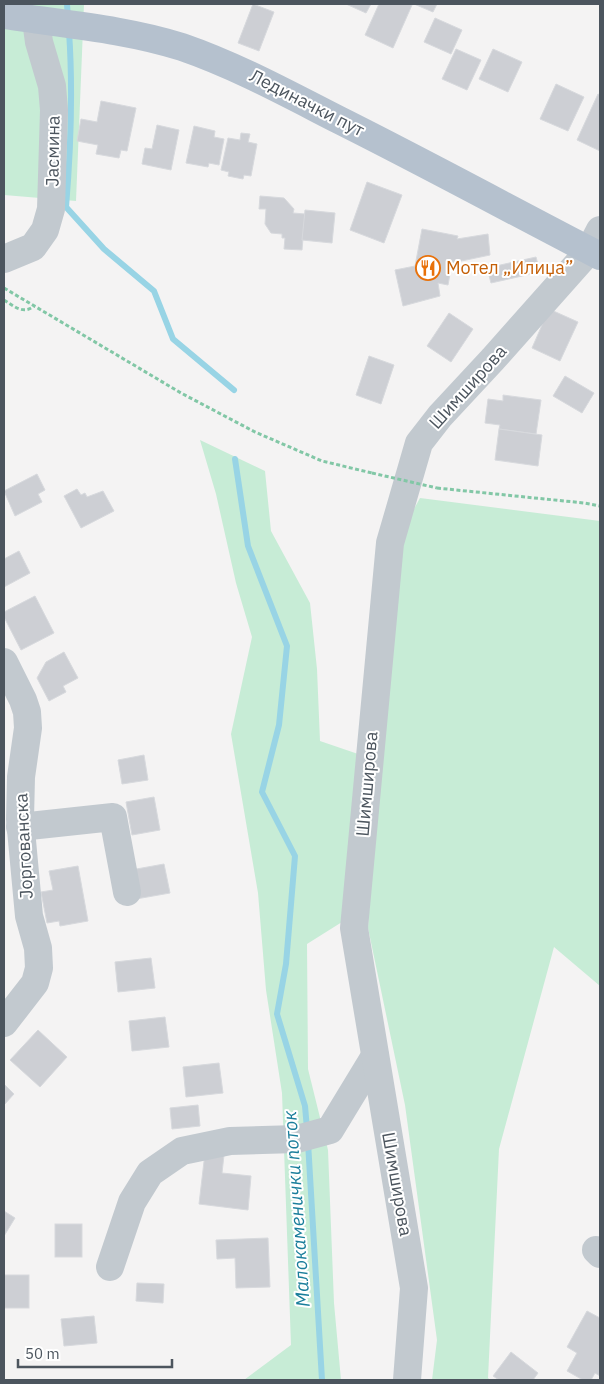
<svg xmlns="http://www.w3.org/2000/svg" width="604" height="1384" font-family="'IBM Plex Sans',sans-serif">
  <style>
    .green { fill: #c7ecd6 }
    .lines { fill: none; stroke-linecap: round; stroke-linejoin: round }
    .stream { stroke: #98d4e5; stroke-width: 6 }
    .building { fill: #cdcfd4; stroke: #d7d9dd }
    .path { stroke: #82c7a6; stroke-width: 3; stroke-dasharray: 4 2.5; stroke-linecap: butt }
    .minor { stroke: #c2c9cf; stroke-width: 28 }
    .major { stroke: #b5c1ce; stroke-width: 28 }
    .path-bridge { stroke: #82c7a6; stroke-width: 3; stroke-dasharray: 4 2.5; stroke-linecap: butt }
    .labels { text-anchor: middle; stroke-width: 4; stroke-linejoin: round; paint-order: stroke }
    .street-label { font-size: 18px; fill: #4c555e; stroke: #fff }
    .food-label { font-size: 18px; fill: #c56008; stroke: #fff; text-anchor: start }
    .water-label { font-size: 19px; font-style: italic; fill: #1a7e9b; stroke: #fff }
  </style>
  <rect width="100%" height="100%" fill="#f4f3f3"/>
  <g class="green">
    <polygon points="4,4 84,4 76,201 4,195"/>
    <polygon points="200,440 265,471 271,531 310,603 317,669 320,741 361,755 342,922 307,944 308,1069 328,1150 334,1303 341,1380 244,1380 291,1345 282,1093 266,990 258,893 231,734 252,637 236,583 216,494"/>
    <polygon points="420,498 600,521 600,986 554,947 499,1149 488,1378 490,1380 432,1380 437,1340 405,1105 368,928 379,761 403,529"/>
  </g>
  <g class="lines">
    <g class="stream">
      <polyline points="67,4 68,19"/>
      <path d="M69,31C73,90 71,148 66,207L104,249L154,291L173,339L234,390"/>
      <polyline points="235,459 248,546 287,646 279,725 262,792 295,856 286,964 277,1014 305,1106 307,1129"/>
      <polyline points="308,1142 322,1380"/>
    </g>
  </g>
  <g class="building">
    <polygon points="253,4 274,12 259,51 238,43"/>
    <polygon points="346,4 371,4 366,13"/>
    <polygon points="379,4 408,4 412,5 393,48 365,35"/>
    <polygon points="414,4 437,4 433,12"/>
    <polygon points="435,18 462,30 451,54 424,42"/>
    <polygon points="456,49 481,60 467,90 442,79"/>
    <polygon points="493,49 522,62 508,92 479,79"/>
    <polygon points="556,84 584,97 568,131 540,119"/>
    <polygon points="598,94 600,95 600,151 577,140"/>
    <polygon points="101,101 136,108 127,151 121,150 119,158 96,154 98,145 77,141 81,119 97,122"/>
    <polygon points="157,125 179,130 171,170 142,164 145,148 152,149"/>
    <polygon points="194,126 215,131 214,137 224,139 219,165 209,163 208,167 186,163"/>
    <polygon points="241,133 250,134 248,142 257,144 251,176 244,175 243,179 228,176 229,172 221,170 228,138 240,140"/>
    <polygon points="367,182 402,195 384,243 350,230"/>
    <polygon points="260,196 284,198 294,209 293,213 305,214 302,250 284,249 285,238 282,238 282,234 271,233 265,224 266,209 259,209"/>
    <polygon points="305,210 335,213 332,243 302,240"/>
    <polygon points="422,229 458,236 457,239 488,234 490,255 452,263 448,285 438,283 440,296 403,306 395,270 415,266"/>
    <polygon points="536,257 540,272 491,283 487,268"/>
    <polygon points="549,309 578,322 560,361 532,348"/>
    <polygon points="449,313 473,329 451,362 427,346"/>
    <polygon points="369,356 394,365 381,404 356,395"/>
    <polygon points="565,376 594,393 582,413 553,396"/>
    <polygon points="503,395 541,400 536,434 499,429 500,425 485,423 488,399 503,401"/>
    <polygon points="499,429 542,435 538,466 495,460"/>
    <polygon points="37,474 45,490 38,494 42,502 15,516 4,491"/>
    <polygon points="77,489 81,495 85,493 87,497 103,491 114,511 81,528 64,496"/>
    <polygon points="19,551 30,573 4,587 4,559"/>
    <polygon points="35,596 54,633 21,650 4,617 4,612"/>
    <polygon points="64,652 78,678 63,686 66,692 49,701 37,678 46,662"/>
    <polygon points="144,755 148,780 122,784 118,760"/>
    <polygon points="154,797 160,830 132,835 126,802"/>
    <polygon points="164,864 170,893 136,899 131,870"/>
    <polygon points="78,866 88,921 60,926 59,921 47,923 41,892 53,890 49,871"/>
    <polygon points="151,958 155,988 118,992 115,962"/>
    <polygon points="165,1017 169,1047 132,1051 129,1021"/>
    <polygon points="38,1030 67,1057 40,1087 10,1060"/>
    <polygon points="219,1063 223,1093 186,1097 183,1067"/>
    <polygon points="4,1084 14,1094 4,1105"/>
    <polygon points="198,1105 200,1126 172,1129 170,1108"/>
    <polygon points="205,1153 224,1155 222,1173 251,1176 248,1210 199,1204"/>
    <polygon points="4,1211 15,1218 4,1236"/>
    <rect x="55" y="1224" width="27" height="33"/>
    <polygon points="268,1238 270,1287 236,1288 235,1258 217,1259 216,1240"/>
    <rect x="4" y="1275" width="25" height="33"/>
    <polygon points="137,1283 164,1284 163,1303 136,1301"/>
    <polygon points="587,1311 600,1318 600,1376 595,1373 591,1380 583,1380 567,1371 577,1353 567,1347"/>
    <polygon points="94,1316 97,1343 64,1346 61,1319"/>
    <polygon points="511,1352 538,1373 533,1380 499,1380 493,1376"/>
  </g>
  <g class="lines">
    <g class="path">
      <polyline points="4,288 181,393 255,432 322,461 372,473"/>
      <path d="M4,300C14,306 23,315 34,306"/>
      <polyline points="437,488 584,503 600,506"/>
    </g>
    <g class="minor">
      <polyline points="4,259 33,247 45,230 51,209 54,110 52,86 39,42 36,20"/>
      <polyline points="4,662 23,700 27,712 28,728 21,777 20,819 29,916 38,948 39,968 35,983 4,1023"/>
      <polyline points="20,827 113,817 127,892"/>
      <polyline points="596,1250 600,1254"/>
      <polyline points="110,1267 132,1202 150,1173 182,1151 230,1141 297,1139 330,1130 375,1056"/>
      <polyline points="407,1380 414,1288 354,928 390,543 419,443 440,416 493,359 589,251 600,230"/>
    </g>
    <path class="major" d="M4,15C62,24 126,29 182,47C237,66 288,94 339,120C427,164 513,211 600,256"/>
    <polyline class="path-bridge" points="372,473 437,488"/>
  </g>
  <defs>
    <symbol id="restaurant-ring" viewBox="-11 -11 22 22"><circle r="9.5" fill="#fff" stroke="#e8710a" stroke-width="1.5"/><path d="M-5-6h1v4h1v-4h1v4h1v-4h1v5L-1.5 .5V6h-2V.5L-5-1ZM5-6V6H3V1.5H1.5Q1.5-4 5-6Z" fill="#e8710a"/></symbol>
  </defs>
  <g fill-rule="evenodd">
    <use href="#restaurant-ring" x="414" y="254" width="28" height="28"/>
  </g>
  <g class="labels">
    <g class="street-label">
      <text transform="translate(307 103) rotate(27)" y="6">Лединачки пут</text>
      <text transform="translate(53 151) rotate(-89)" y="6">Јасмина</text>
      <text transform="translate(468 387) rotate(-48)" y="6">Шимширова</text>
      <text transform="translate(367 784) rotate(-85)" y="6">Шимширова</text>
      <text transform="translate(24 846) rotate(-93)" y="6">Јоргованска</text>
      <text transform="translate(397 1184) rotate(80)" y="6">Шимширова</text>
    </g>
    <g class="food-label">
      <text x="446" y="274">Мотел „Илиџа”</text>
    </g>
    <g class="water-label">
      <text transform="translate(296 1209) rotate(-94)" y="7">Малокаменички поток</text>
    </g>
  </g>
  <rect width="604" height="1384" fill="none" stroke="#4c555e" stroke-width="10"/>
  <path d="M18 1359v8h154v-8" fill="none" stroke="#4c555e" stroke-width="2.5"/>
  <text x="25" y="1359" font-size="15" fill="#4c555e" stroke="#ffffff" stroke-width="4" paint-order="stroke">50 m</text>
</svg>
